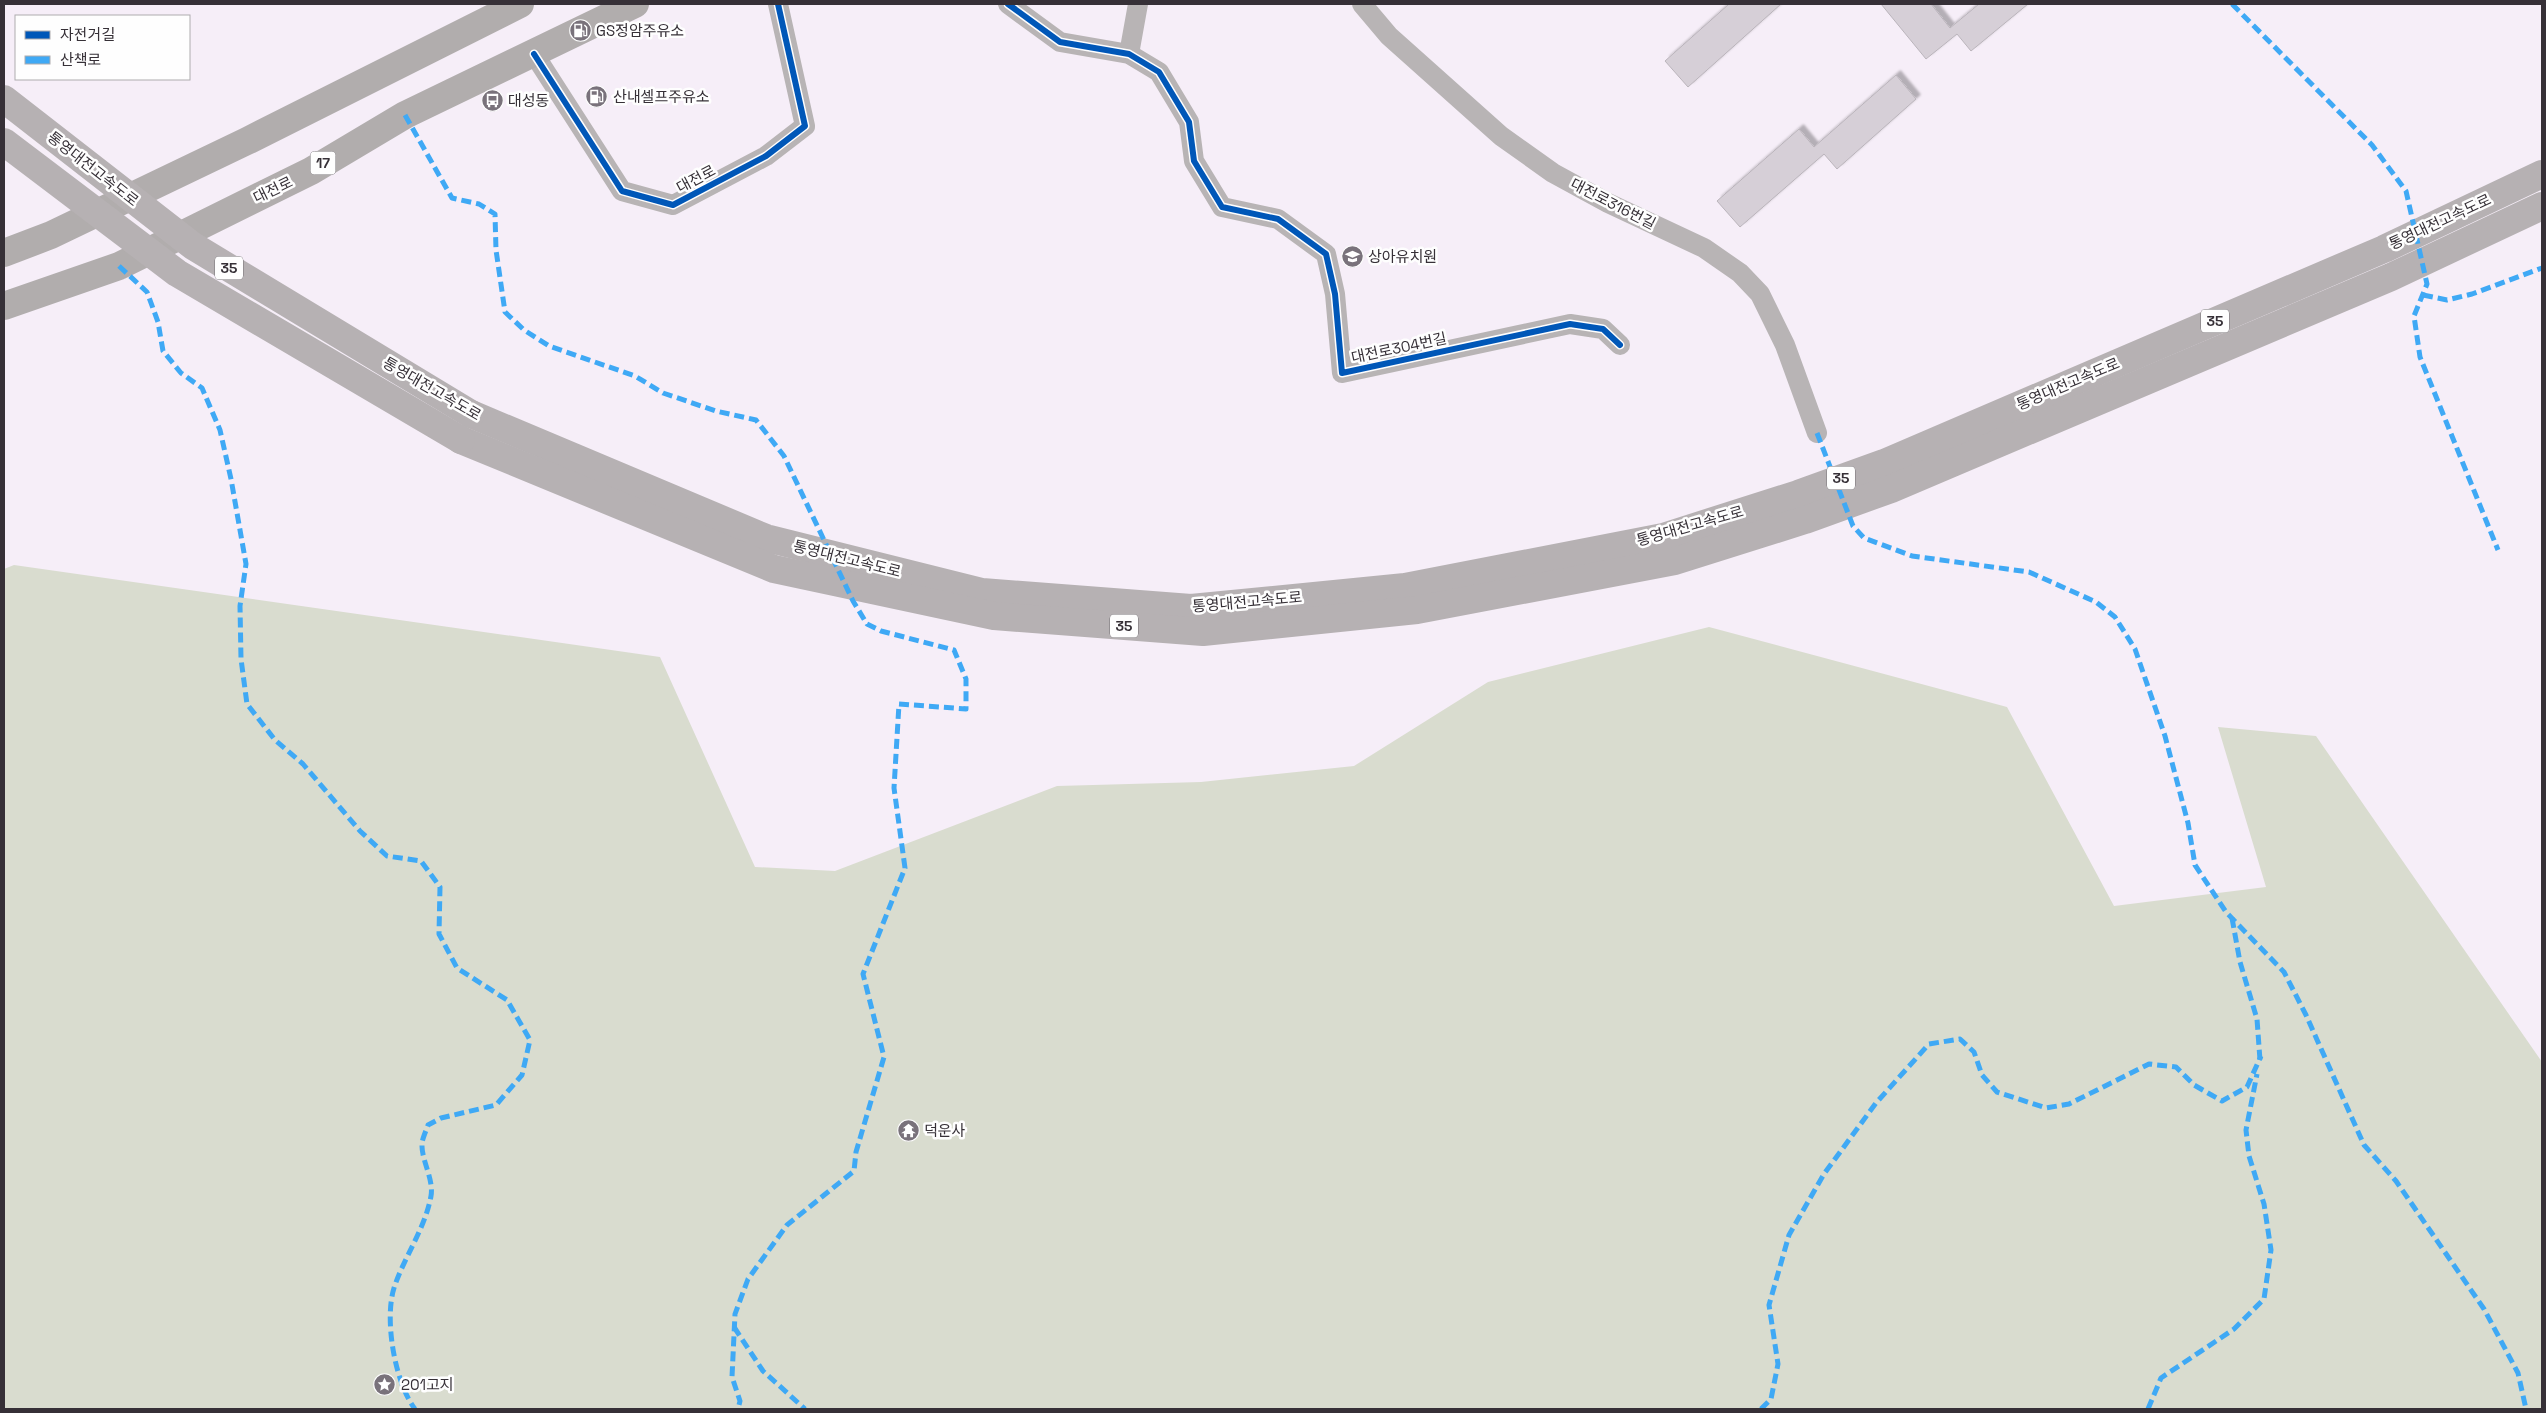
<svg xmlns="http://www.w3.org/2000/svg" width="2546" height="1413" font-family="'Space Grotesk','Noto Sans KR',sans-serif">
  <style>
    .green { fill: #d9dccf }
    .building { fill: #d6cfd7; stroke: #bab4bb; filter: url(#shadow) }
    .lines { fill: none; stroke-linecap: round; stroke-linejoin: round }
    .street { stroke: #b8b4b5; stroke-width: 20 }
    .primary { stroke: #b1adad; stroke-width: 28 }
    .highway { stroke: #b6b1b3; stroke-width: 28 }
    .highway-bridge { stroke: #b6b1b3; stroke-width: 28 }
    .quiet { stroke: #3fa9f5; stroke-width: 5; stroke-dasharray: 10 5; stroke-linecap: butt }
    .cycleway-casing { stroke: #fefefe; stroke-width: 9 }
    .cycleway { stroke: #0057b8; stroke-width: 6 }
    .labels { text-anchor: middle; stroke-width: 5; stroke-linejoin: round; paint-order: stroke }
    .shield { fill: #fefefe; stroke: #726e73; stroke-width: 1 }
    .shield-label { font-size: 14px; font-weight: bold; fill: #363037 }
    .poi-label { font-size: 15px; fill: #363037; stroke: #fefefe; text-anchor: start }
    .street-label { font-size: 15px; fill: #363037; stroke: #fefefe }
  </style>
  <defs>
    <filter id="shadow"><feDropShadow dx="4.5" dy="-4.5" stdDeviation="1" flood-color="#0004"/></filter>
  </defs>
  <rect width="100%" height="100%" fill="#f6eef8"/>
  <polygon class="green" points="14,565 660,657 755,867 835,871 1057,786 1201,782 1354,766 1488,682 1709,627 2007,707 2114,906 2266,887 2218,727 2316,736 2542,1062 2542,1409 4,1409 4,569"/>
  <g class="building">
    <polygon points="1729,4 1781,4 1688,87 1665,61"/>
    <polygon points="1881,4 1931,4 1950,28 1979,4 2028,4 1971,51 1957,34 1926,59"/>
    <polygon points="1896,75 1916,99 1837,169 1824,154 1740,227 1717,201 1799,129 1814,147"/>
  </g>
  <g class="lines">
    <g class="street">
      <polyline points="1008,4 1060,42 1129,54 1159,72 1189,122 1194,161 1222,207 1278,219 1326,254 1335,294 1342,373 1570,324 1603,329 1620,345"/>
      <polyline points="1362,4 1389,36 1501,136 1553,173 1608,203 1704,248 1740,273 1760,294 1785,345 1817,433"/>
      <polyline points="534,54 622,191 673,205 766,156 805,126 778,4"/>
      <polyline points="1129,54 1138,4"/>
    </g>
    <g class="primary">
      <polyline points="4,253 51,235 247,141 520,4"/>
      <polyline points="4,306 119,266 311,171 405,115 635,4"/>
    </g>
    <g class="highway">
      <polyline points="471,414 766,538 982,592 1191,608 1405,587 1663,537 1798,494 1884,463 2384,249 2542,174"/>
      <polyline points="461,440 774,569 994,616 1203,632 1417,610 1675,561 1805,520 1891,489 2391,277 2542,206"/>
    </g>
    <g class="highway-bridge">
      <polyline points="4,99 193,246 471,414"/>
      <polyline points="4,142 177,273 461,440"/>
    </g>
    <g class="quiet">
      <polyline points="2232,4 2372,145 2406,191 2427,284 2414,316 2420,357 2498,550"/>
      <polyline points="405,115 452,198 479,204 495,214 496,250 505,312 524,330 549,346 635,376 663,393 716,411 756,420 784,456 853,601 867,624 881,631 954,650 966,679 966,709 899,704 894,788 905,868 863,974 884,1057 856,1152 854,1171 787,1225 748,1279 735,1314 732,1377 740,1401 738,1409"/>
      <path d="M119,266L147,292L158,322L163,351L181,373L202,388L220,430L231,479L246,564L240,606L241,659L247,704L275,740L303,764L360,831L387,856L421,861L440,887L439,934L457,968L507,1000L530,1040L522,1075L496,1105L441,1118L428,1125C426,1131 423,1137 422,1143C421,1160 434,1179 431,1196C425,1229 404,1257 394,1288C384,1320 395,1383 415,1409"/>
      <polyline points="2423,295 2447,300 2472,294 2542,268"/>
      <polyline points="1817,433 1853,526 1864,538 1912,556 2029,572 2096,602 2115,617 2135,649 2165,736 2188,823 2195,865 2226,912 2284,972 2306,1015 2364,1145 2396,1181 2484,1309 2518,1373 2526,1409"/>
      <polyline points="2232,918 2240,962 2257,1019 2260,1060"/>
      <polyline points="734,1327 763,1371 805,1409"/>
      <polyline points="1761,1409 1771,1399 1778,1364 1769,1305 1789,1235 1824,1174 1876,1103 1929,1044 1960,1039 1974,1052 1982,1075 1997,1092 2046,1108 2069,1104 2149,1064 2176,1067 2194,1085 2222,1101 2247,1087 2261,1056"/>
      <polyline points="2148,1409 2161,1378 2234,1329 2264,1299 2271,1250 2264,1204 2249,1156 2246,1130 2257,1074"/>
    </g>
    <defs>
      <g id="cycleway">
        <polyline points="1008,4 1060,42 1129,54 1159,72 1189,122 1194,161 1222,207 1278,219 1326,254 1335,294 1342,373 1570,324 1603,329 1620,345"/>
        <polyline points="534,54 622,191 673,205 766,156 805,126 778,4"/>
      </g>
    </defs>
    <use href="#cycleway" class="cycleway-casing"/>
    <use href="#cycleway" class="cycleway"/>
  </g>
  <defs>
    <symbol id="fuel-disc" viewBox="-11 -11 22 22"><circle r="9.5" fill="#79727b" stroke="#fefefe"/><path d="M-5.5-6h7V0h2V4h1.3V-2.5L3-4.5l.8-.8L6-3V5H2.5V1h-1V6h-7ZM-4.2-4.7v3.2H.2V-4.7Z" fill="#fff"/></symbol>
    <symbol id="bus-disc" viewBox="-11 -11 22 22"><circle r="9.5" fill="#79727b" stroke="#fefefe"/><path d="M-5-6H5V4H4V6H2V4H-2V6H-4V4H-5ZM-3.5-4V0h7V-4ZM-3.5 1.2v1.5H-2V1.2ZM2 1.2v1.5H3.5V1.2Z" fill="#fff"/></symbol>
    <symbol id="school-disc" viewBox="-11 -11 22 22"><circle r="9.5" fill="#79727b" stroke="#fefefe"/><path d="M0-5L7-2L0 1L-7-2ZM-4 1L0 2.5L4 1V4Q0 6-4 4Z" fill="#fff"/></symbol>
    <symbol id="temple-disc" viewBox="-11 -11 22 22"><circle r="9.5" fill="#79727b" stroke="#fefefe"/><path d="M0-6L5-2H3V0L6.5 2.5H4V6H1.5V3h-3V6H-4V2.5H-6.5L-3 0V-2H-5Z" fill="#fff"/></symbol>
    <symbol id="sight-disc" viewBox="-11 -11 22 22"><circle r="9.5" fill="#79727b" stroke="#fefefe"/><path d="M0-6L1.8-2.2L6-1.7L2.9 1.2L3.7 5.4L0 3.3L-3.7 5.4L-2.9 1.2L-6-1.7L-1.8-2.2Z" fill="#fff"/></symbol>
  </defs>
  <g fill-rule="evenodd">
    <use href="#fuel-disc" x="568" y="18" width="25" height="25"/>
    <use href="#fuel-disc" x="584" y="84" width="25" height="25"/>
    <use href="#bus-disc" x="480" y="88" width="25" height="25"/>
    <use href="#school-disc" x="1340" y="244" width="25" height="25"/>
    <use href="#temple-disc" x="896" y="1118" width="25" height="25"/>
    <use href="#sight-disc" x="372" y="1372" width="25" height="25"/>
  </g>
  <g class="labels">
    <g class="shield">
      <rect x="310.5" y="151.5" width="25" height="23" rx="4"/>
      <rect x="215" y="256.5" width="28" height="23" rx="4"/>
      <rect x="2201" y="309.5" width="28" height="23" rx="4"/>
      <rect x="1827" y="466.5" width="28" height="23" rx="4"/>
      <rect x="1110" y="614.5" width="28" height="23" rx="4"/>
    </g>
    <g class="shield-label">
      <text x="323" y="168">17</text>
      <text x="229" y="273">35</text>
      <text x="2215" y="326">35</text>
      <text x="1841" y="483">35</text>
      <text x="1124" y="631">35</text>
    </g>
    <g class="poi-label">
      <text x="596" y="36">GS정암주유소</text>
      <text x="613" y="102">산내셀프주유소</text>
      <text x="508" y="106">대성동</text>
      <text x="1368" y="262">상아유치원</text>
      <text x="924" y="1136">덕운사</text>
      <text x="401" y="1390">201고지</text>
    </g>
    <g class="street-label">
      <text transform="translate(93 169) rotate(38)" y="5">통영대전고속도로</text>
      <text transform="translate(696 179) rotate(-28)" y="5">대전로</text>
      <text transform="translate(273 190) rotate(-26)" y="5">대전로</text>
      <text transform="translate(1613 204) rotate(27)" y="5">대전로316번길</text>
      <text transform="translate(2440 222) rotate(-25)" y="5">통영대전고속도로</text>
      <text transform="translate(1399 348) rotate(-12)" y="5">대전로304번길</text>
      <text transform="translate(2068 384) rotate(-23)" y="5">통영대전고속도로</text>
      <text transform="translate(432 389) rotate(30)" y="5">통영대전고속도로</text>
      <text transform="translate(1690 526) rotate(-16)" y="5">통영대전고속도로</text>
      <text transform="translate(847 559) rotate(14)" y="5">통영대전고속도로</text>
      <text transform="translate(1247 602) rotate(-5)" y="5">통영대전고속도로</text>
    </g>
  </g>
  <rect width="2546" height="1413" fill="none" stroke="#363037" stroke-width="10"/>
  <rect x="15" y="15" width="175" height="65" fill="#fefefe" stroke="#aeacae"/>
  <rect x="25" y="31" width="25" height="8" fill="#0057b8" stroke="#aeacae"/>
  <text x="60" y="40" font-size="15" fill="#363037">자전거길</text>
  <rect x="25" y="56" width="25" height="8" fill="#3fa9f5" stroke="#aeacae"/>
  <text x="60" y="65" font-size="15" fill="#363037">산책로</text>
</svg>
